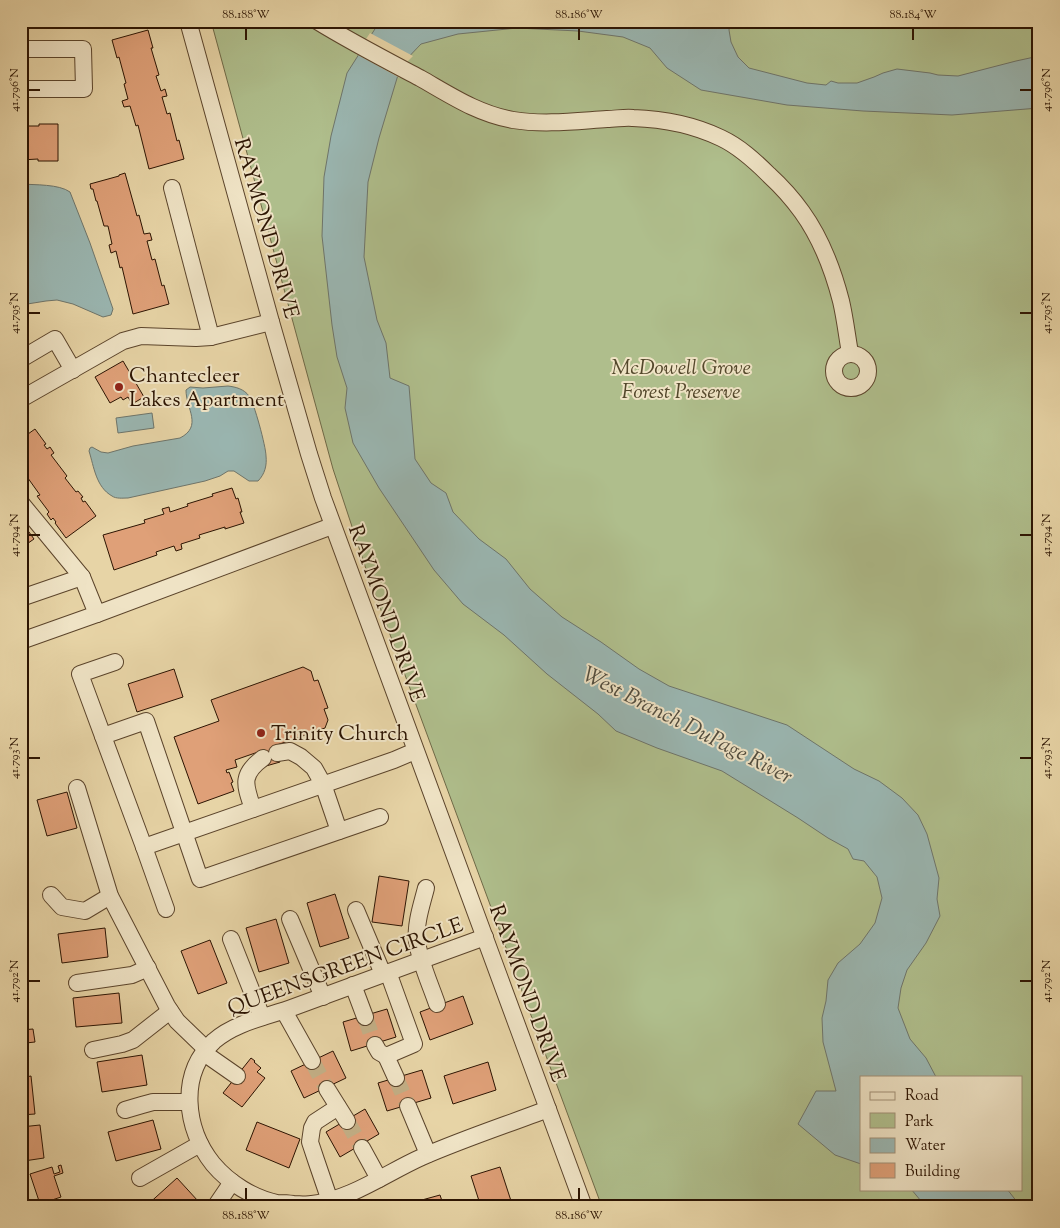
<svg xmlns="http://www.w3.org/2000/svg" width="1060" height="1228" font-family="'Sorts Mill Goudy',serif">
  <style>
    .green { fill: #afbe8c; stroke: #6e6947; fill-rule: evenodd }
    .water { fill: #9ab6b1; stroke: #6e756b }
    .pier { fill: #e7d4a6 }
    .building { fill: #dfa078; stroke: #2c1402 }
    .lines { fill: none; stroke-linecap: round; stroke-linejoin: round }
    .minor-tunnel { stroke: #c2ae85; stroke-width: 16; stroke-dasharray: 16 8; stroke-linecap: butt }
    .minor-casing { stroke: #5b442b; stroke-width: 18 }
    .minor { stroke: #efe3c5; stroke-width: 16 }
    .ticks { fill: none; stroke: #2c1402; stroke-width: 2 }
    .poi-dot { fill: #8f2418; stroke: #efe3c5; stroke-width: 2 }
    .labels { text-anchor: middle; stroke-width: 4; stroke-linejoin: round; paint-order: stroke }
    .street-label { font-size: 21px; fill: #2c1402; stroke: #efe3c5 }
    .park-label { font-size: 21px; font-style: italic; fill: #53472b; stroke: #efe3c5 }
    .poi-label { font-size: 21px; fill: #2c1402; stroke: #efe3c5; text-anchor: start }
    .water-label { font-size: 22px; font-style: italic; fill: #524d3f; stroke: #efe3c5 }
    .neatline { fill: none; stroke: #2c1402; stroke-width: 2 }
    .ticks-label { font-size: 12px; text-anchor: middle; fill: #2c1402 }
  </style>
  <rect width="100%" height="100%" fill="#e7d4a6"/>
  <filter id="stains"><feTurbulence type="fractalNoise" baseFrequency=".004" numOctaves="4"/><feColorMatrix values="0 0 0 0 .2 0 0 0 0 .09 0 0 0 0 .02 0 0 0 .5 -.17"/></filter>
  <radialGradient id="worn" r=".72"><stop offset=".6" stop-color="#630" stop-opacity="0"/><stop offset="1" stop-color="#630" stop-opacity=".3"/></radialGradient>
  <path class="green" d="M211,21H1039V1207H602L368,575L333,469ZM861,1077H1021V1189H861Z"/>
  <g class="water">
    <polygon points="380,21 730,21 729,30 731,42 738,57 749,68 807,83 826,85 831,81 838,83 857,83 874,77 883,73 897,69 930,73 938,75 958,76 1016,61 1039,56 1039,108 952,115 863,111 787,105 701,90 667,68 650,48 623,37 578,31 517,28 458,34 421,44 401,65 379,138 368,182 364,257 377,320 386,343 390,378 409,386 415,459 431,483 446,493 453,512 479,539 506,559 530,589 562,617 601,642 639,669 669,686 787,725 854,769 879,781 902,798 918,815 927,834 939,878 937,899 940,916 926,943 907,970 901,988 898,1008 910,1039 926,1058 936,1077 861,1077 861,1164 835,1155 798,1124 816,1091 836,1091 823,1042 822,1018 826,1001 828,980 838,963 860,944 875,923 882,898 877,877 864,861 853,859 848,849 828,838 798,818 722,771 657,748 616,731 598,714 547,674 504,635 463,604 434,570 379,488 353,443 345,408 347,388 337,357 332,325 322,236 324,177 331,136 347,73"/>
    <path d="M21,184C35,185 59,184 70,192L90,243L113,309L111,315L103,317L73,304L57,300L46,301L21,305Z"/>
    <path d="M228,386C236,387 244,389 249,396C254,402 266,447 266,456C267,465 265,474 258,481H249L234,471H228L220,476L205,481L128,498C123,498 116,499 112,496C96,487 94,467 89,451L90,448L92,447L101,452L108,453L133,446L180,438C203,426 186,409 186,390L190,387L203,388Z"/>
    <polygon points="152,413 154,428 118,433 116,418"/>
    <polygon points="911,1189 1007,1189 1021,1207 926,1207"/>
  </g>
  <polygon class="pier" points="370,33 413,56 403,66 400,78 356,54"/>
  <g class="building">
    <polygon points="148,30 153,48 151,48 159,75 156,76 161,91 165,89 167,96 162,97 167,114 170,113 177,141 179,140 184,159 149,169 138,125 136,126 130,106 124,107 122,101 128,99 124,84 126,83 119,57 117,58 112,40"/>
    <polygon points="39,124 58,124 58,161 38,161 38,159 21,160 21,126 39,126"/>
    <polygon points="125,173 137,216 139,215 144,234 150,233 152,240 147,241 152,260 155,259 162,286 164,285 169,304 133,314 122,267 120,268 116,251 111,253 109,245 112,244 108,226 104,226 97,201 96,201 93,189 91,189 90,184 119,176 119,175"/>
    <polygon points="123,361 144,397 132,404 128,397 123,400 121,397 110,403 95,377"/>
    <polygon points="35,429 46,444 44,445 47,449 50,447 54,453 51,455 67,476 65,478 76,492 78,491 83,497 81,498 83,502 85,501 96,516 66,538 55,523 56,522 53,518 51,520 47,514 49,512 37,496 40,495 25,474 21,476 21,439"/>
    <polygon points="232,488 236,499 238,498 242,512 240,512 244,523 225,529 225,527 199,535 200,538 181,544 182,549 176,551 174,546 156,552 157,555 114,570 103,535 145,523 144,520 164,514 162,509 169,507 170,512 188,506 187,504 213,496 212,494"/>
    <polygon points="21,521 34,539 21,548"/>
    <polygon points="303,667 311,671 314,681 318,680 328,708 324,709 328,720 325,728 274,746 280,762 266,766 261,751 235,760 237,767 226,770 227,773 229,772 233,782 231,783 234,791 198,804 174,737 219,721 211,700"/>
    <polygon points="174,669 183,697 137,712 128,684"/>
    <polygon points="67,792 77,828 47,836 37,800"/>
    <polygon points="379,876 409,881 402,926 372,922"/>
    <polygon points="335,894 349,938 320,947 307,903"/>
    <polygon points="276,919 289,963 259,972 246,928"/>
    <polygon points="105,928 108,957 62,963 58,934"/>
    <polygon points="210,940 227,983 198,994 181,951"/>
    <polygon points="119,993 122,1023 76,1027 73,998"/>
    <polygon points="463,996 473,1024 430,1040 420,1012"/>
    <polygon points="387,1009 396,1037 351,1051 343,1022"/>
    <polygon points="33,1029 35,1042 26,1043 28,1067 21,1068 21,1030"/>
    <polygon points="333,1051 346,1078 304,1098 291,1071"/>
    <polygon points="142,1055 147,1085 102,1092 97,1062"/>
    <polygon points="251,1058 255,1061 254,1062 261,1068 257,1072 265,1078 242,1107 223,1093"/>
    <polygon points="488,1062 496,1090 453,1104 444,1076"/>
    <polygon points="422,1070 431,1098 387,1111 378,1083"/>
    <polygon points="31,1076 35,1114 21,1115 21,1078"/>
    <polygon points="365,1109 379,1134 340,1157 326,1132"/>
    <polygon points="153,1120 161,1149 116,1161 108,1132"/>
    <polygon points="257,1122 300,1139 289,1168 246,1150"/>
    <polygon points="40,1125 44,1158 24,1161 21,1140 21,1127"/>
    <polygon points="61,1165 63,1173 54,1176 61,1197 40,1204 30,1174 52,1167 54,1174 60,1172 58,1166"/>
    <polygon points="500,1167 513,1207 481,1207 471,1176"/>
    <polygon points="177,1178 198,1201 191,1207 145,1207"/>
    <polygon points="440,1195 444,1207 412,1207 411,1203"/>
  </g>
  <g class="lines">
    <g class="minor-tunnel">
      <polyline points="365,1017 375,1045"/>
      <polyline points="312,1061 327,1089"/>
      <polyline points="396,1078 408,1106"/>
      <polyline points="347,1121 362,1148"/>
    </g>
    <defs>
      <g id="minor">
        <polyline points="188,21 271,322 309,454 323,498 584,1207"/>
        <path d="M317,21C351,42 386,60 420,78C450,95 478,114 513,120C544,125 576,121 607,119C616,119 625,117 633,118C663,119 694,125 721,138C740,147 755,161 769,175C781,186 792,198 802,212C820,237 833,270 841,301C845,318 847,336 850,353"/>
        <polyline points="21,49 83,49 84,89 21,89"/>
        <polyline points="172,188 211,337"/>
        <circle cx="851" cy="371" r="17"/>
        <polyline points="21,359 55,339 73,370"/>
        <polyline points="21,399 123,341 141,336 196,338 211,337 271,322"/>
        <polyline points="21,503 82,577 97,614 332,526"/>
        <polyline points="21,598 82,577"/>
        <polyline points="21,641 97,614"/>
        <polyline points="115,662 80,674 144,847 166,909"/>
        <polyline points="103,736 146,721 200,879 380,817"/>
        <polyline points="277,753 290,751 301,757 314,768 323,784 339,831"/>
        <polyline points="77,788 110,896 167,1006 177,1021 206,1049"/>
        <path d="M253,809C245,785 240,775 263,758"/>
        <polyline points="144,847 394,760 415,751"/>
        <path d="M426,888C422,904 415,924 417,941C419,960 431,986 437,1004"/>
        <polyline points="51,895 62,907 85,911 110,896"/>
        <polyline points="356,910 383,974"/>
        <polyline points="290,919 323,997"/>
        <path d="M485,937C421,960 357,984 294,1007C267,1017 236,1022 214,1041C178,1074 185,1129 213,1164C229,1183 253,1198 277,1203C282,1203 287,1203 293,1204C299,1204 306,1205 312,1204C352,1199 386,1173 422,1157C463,1139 506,1125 548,1109"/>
        <polyline points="231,939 262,1017"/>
        <polyline points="388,972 414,1044 386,1056 396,1078"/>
        <polyline points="77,983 132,975 148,968"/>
        <polyline points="353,985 365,1017"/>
        <polyline points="284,1011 312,1061"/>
        <polyline points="375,1045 379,1052 386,1056"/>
        <polyline points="93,1050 122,1044 133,1040 170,1011"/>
        <polyline points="204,1053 237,1076"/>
        <polyline points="327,1089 347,1121"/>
        <polyline points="408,1106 428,1154"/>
        <polyline points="125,1110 142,1105 153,1102 189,1102"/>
        <polyline points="362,1148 379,1179"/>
        <polyline points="140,1178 200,1144"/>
        <polyline points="330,1201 316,1160 310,1142 312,1128 315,1122 338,1107"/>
        <polyline points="215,1207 232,1182"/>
      </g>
    </defs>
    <use href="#minor" class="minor-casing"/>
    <use href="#minor" class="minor"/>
  </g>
  <path class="ticks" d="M246,28V40M579,28V40M913,28V40M28,90H40M1020,90H1032M28,313H40M1020,313H1032M28,535H40M1020,535H1032M28,758H40M1020,758H1032M28,981H40M1020,981H1032M246,1188V1200M579,1188V1200"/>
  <g class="poi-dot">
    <circle cx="119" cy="387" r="5"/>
    <circle cx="261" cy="733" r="5"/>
  </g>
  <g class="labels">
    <g class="street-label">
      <text transform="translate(267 228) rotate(74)" y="7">RAYMOND DRIVE</text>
      <text transform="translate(387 613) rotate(70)" y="7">RAYMOND DRIVE</text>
      <text transform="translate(345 966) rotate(-20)" y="7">QUEENSGREEN CIRCLE</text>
      <text transform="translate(528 993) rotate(70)" y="7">RAYMOND DRIVE</text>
    </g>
    <g class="park-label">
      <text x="681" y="374">McDowell Grove<tspan x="681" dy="24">Forest Preserve</tspan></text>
    </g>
    <g class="poi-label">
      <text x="129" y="382">Chantecleer<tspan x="129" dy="24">Lakes Apartment</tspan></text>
      <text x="271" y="740">Trinity Church</text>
    </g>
    <g class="water-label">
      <text transform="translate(688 724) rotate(27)" y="8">West Branch DuPage River</text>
    </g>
  </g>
  <rect width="1060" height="1228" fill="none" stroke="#e7d4a6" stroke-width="55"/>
  <rect x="860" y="1076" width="162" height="115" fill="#efe3c5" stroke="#a19077"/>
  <rect x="870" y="1092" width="25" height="8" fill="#efe3c5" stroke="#a19077"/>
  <text x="905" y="1100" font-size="15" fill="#2c1402">Road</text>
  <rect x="870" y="1113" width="25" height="15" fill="#afbe8c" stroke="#a19077"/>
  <text x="905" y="1126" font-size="15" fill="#2c1402">Park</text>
  <rect x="870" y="1138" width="25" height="15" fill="#9ab6b1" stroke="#a19077"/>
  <text x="905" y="1150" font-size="15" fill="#2c1402">Water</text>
  <rect x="870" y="1163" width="25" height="15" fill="#dfa078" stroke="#a19077"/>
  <text x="905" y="1176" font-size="15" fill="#2c1402">Building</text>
  <rect x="28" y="28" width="1004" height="1172" class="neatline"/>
  <g class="ticks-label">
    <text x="246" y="18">88.188°W</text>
    <text x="579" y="18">88.186°W</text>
    <text x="913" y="18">88.184°W</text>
    <text transform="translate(14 90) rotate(-90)" y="4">41.796°N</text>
    <text transform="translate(1046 90) rotate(-90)" y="4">41.796°N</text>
    <text transform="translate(14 313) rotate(-90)" y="4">41.795°N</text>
    <text transform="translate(1046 313) rotate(-90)" y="4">41.795°N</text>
    <text transform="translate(14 535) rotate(-90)" y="4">41.794°N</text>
    <text transform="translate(1046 535) rotate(-90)" y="4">41.794°N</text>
    <text transform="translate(14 758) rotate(-90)" y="4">41.793°N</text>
    <text transform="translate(1046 758) rotate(-90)" y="4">41.793°N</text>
    <text transform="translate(14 981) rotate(-90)" y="4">41.792°N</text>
    <text transform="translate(1046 981) rotate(-90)" y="4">41.792°N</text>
    <text x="246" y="1219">88.188°W</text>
    <text x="579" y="1219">88.186°W</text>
  </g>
  <rect width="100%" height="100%" filter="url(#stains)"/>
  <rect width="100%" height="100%" fill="url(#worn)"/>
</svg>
